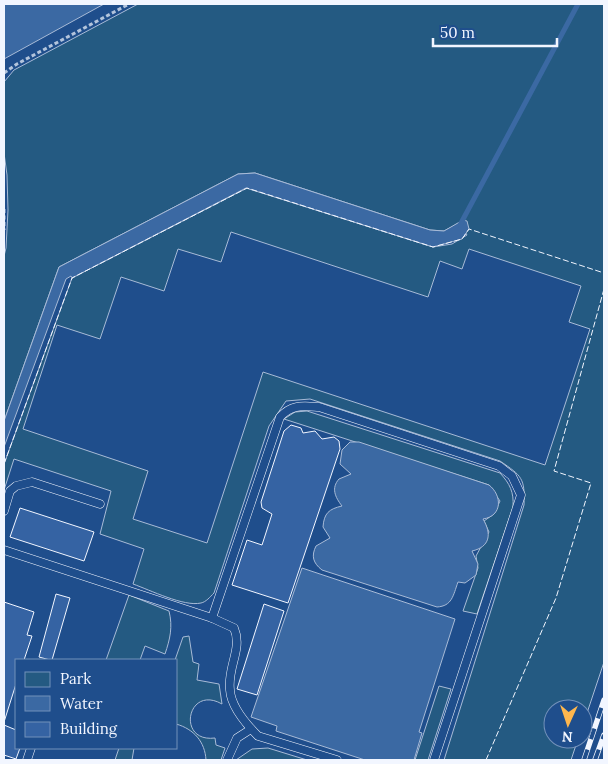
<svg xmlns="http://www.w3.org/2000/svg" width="608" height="764" font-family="Lora,serif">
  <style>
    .green { fill: #245a82; stroke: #a8bbd7; fill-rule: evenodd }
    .water { fill: #3b69a3; stroke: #a8bbd7 }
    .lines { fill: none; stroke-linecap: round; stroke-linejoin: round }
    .stream { stroke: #3b69a3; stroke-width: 5 }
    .building { fill: #3563a3; stroke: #f2f6ff }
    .lane-casing { stroke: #f2f6ff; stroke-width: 9 }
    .path { stroke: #b3c4dc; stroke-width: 3; stroke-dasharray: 4 2.5; stroke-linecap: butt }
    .lane { stroke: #1f4e8c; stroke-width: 8 }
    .rail-casing { stroke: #f2f6ff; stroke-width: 5.5 }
    .rail { stroke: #1f4e8c; stroke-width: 4; stroke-dasharray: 11; stroke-linecap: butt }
    .fence { stroke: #f2f6ff; stroke-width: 1; stroke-dasharray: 6 2.5; stroke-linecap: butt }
  </style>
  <rect width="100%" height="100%" fill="#1f4e8c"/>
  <g class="green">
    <path d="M138,4H604V662L583,725V709H553V739H578L571,760H444L524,505C525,478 522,476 500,461L310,399L286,401L269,426L214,593C210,597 206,602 201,603C184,607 150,590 133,584L144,549L100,534L111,491L14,459L4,490V464L72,278L247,188L433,247L452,244L467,235L459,223L444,231L430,230L255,173L238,174L59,267L4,421V256L6,248L8,210L7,175L4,153V82L14,70ZM231,232L428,297L440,261L462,269L469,249L581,286L569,322L590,329L545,465L263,372L207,543L133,519L148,471L23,429L57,325L100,339L121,277L164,291L178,249L221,262Z"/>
    <path d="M307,411L500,473C510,484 514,492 513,507L477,614L463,611L478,568L476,556L489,532L484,521L494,514L500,501L489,485L284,419L295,412Z"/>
    <path d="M129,595L169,611C173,627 170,639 165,654L145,646L140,660H106Z"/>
    <path d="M189,636L193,662L199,664L197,680L219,684L222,704C187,684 176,743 215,738L216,745L225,748L221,760H206C205,742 194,729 176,724L175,660L183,637Z"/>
    <polygon points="439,686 451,689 428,760 415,760"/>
    <polygon points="119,748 134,748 132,760 115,760"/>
    <polygon points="268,748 307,760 236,760 252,749"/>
  </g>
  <g class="water">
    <polygon points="4,4 104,4 4,59"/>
    <polygon points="255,173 430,230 444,231 463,220 467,221 469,229 462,239 433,247 246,188 72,278 71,276 66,279 4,447 4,421 59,267 238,174"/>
    <path d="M350,442H359L489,485C502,495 503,516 483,519C492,534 490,547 472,551L478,564L476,575L465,583L458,582C453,596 452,606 437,607L322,570C313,563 311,556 316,546L330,538L323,527C324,513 329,509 342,506C335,497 331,488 339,479L351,474L340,464L342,450Z"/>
    <polygon points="302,568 455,619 419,732 422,733 414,760 365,760 276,731 277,726 251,717"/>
  </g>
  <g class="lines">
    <polyline class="stream" points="460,225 578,4"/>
  </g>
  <g class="building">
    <polygon points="291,425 301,428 303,433 315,431 322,439 334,437 339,441 340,449 288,603 232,585 247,540 262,545 272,514 262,508 261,502 284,431"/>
    <polygon points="20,508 94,532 84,561 10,537"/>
    <polygon points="56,594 70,598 52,660 50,660 39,657"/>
    <polygon points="4,602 34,612 27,635 32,636 24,660 16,660 16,684 4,722"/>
    <polygon points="264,604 284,611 257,695 237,689"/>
    <polygon points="4,725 16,730 16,748 20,748 16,759 4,755"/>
  </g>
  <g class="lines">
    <defs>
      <g id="lane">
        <polyline points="4,511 10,491 16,486 32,482 100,504"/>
        <path d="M4,550L212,618L234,628C243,649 227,667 230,690C231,706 247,725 258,736L337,760"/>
        <path d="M212,618L280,417C292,404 302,406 319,407L499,466L512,476L521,495L434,760"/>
        <polyline points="27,760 31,748"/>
        <polyline points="227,760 237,738 251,729"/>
      </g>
    </defs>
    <use href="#lane" class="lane-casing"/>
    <g class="path">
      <polyline points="4,73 17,64 129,4"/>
      <polyline points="4,209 4,230"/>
    </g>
    <use href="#lane" class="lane"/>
    <defs>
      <g id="rail">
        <polyline points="584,760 604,700"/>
        <polyline points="595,760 604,735"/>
      </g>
    </defs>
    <use href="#rail" class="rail-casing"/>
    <use href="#rail" class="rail"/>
    <g class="fence">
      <polyline points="4,464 72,278 247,188 433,247 462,239 469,229 604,273"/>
      <polyline points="486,760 556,598 591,483 554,471 604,289"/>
    </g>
  </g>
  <rect width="608" height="764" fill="none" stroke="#f2f6ff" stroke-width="10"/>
  <rect x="15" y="659" width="162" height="90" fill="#1f4e8c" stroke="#7391ba"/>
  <rect x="25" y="672" width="25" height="15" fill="#245a82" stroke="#7391ba"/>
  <text x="60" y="684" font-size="15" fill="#f2f6ff">Park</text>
  <rect x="25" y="696" width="25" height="15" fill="#3b69a3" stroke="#7391ba"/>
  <text x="60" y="709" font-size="15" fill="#f2f6ff">Water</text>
  <rect x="25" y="722" width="25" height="15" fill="#3563a3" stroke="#7391ba"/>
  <text x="60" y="734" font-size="15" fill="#f2f6ff">Building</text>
  <g transform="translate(568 724) rotate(183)"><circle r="24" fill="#1f4e8c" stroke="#7391ba"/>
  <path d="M0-4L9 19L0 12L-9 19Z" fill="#ffb74d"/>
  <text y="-8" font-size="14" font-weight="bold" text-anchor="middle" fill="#f2f6ff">N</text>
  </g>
  <path d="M433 38v8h124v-8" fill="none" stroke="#f2f6ff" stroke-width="2.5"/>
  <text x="440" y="38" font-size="15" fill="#f2f6ff" stroke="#1f4e8c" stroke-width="4" paint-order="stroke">50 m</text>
</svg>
